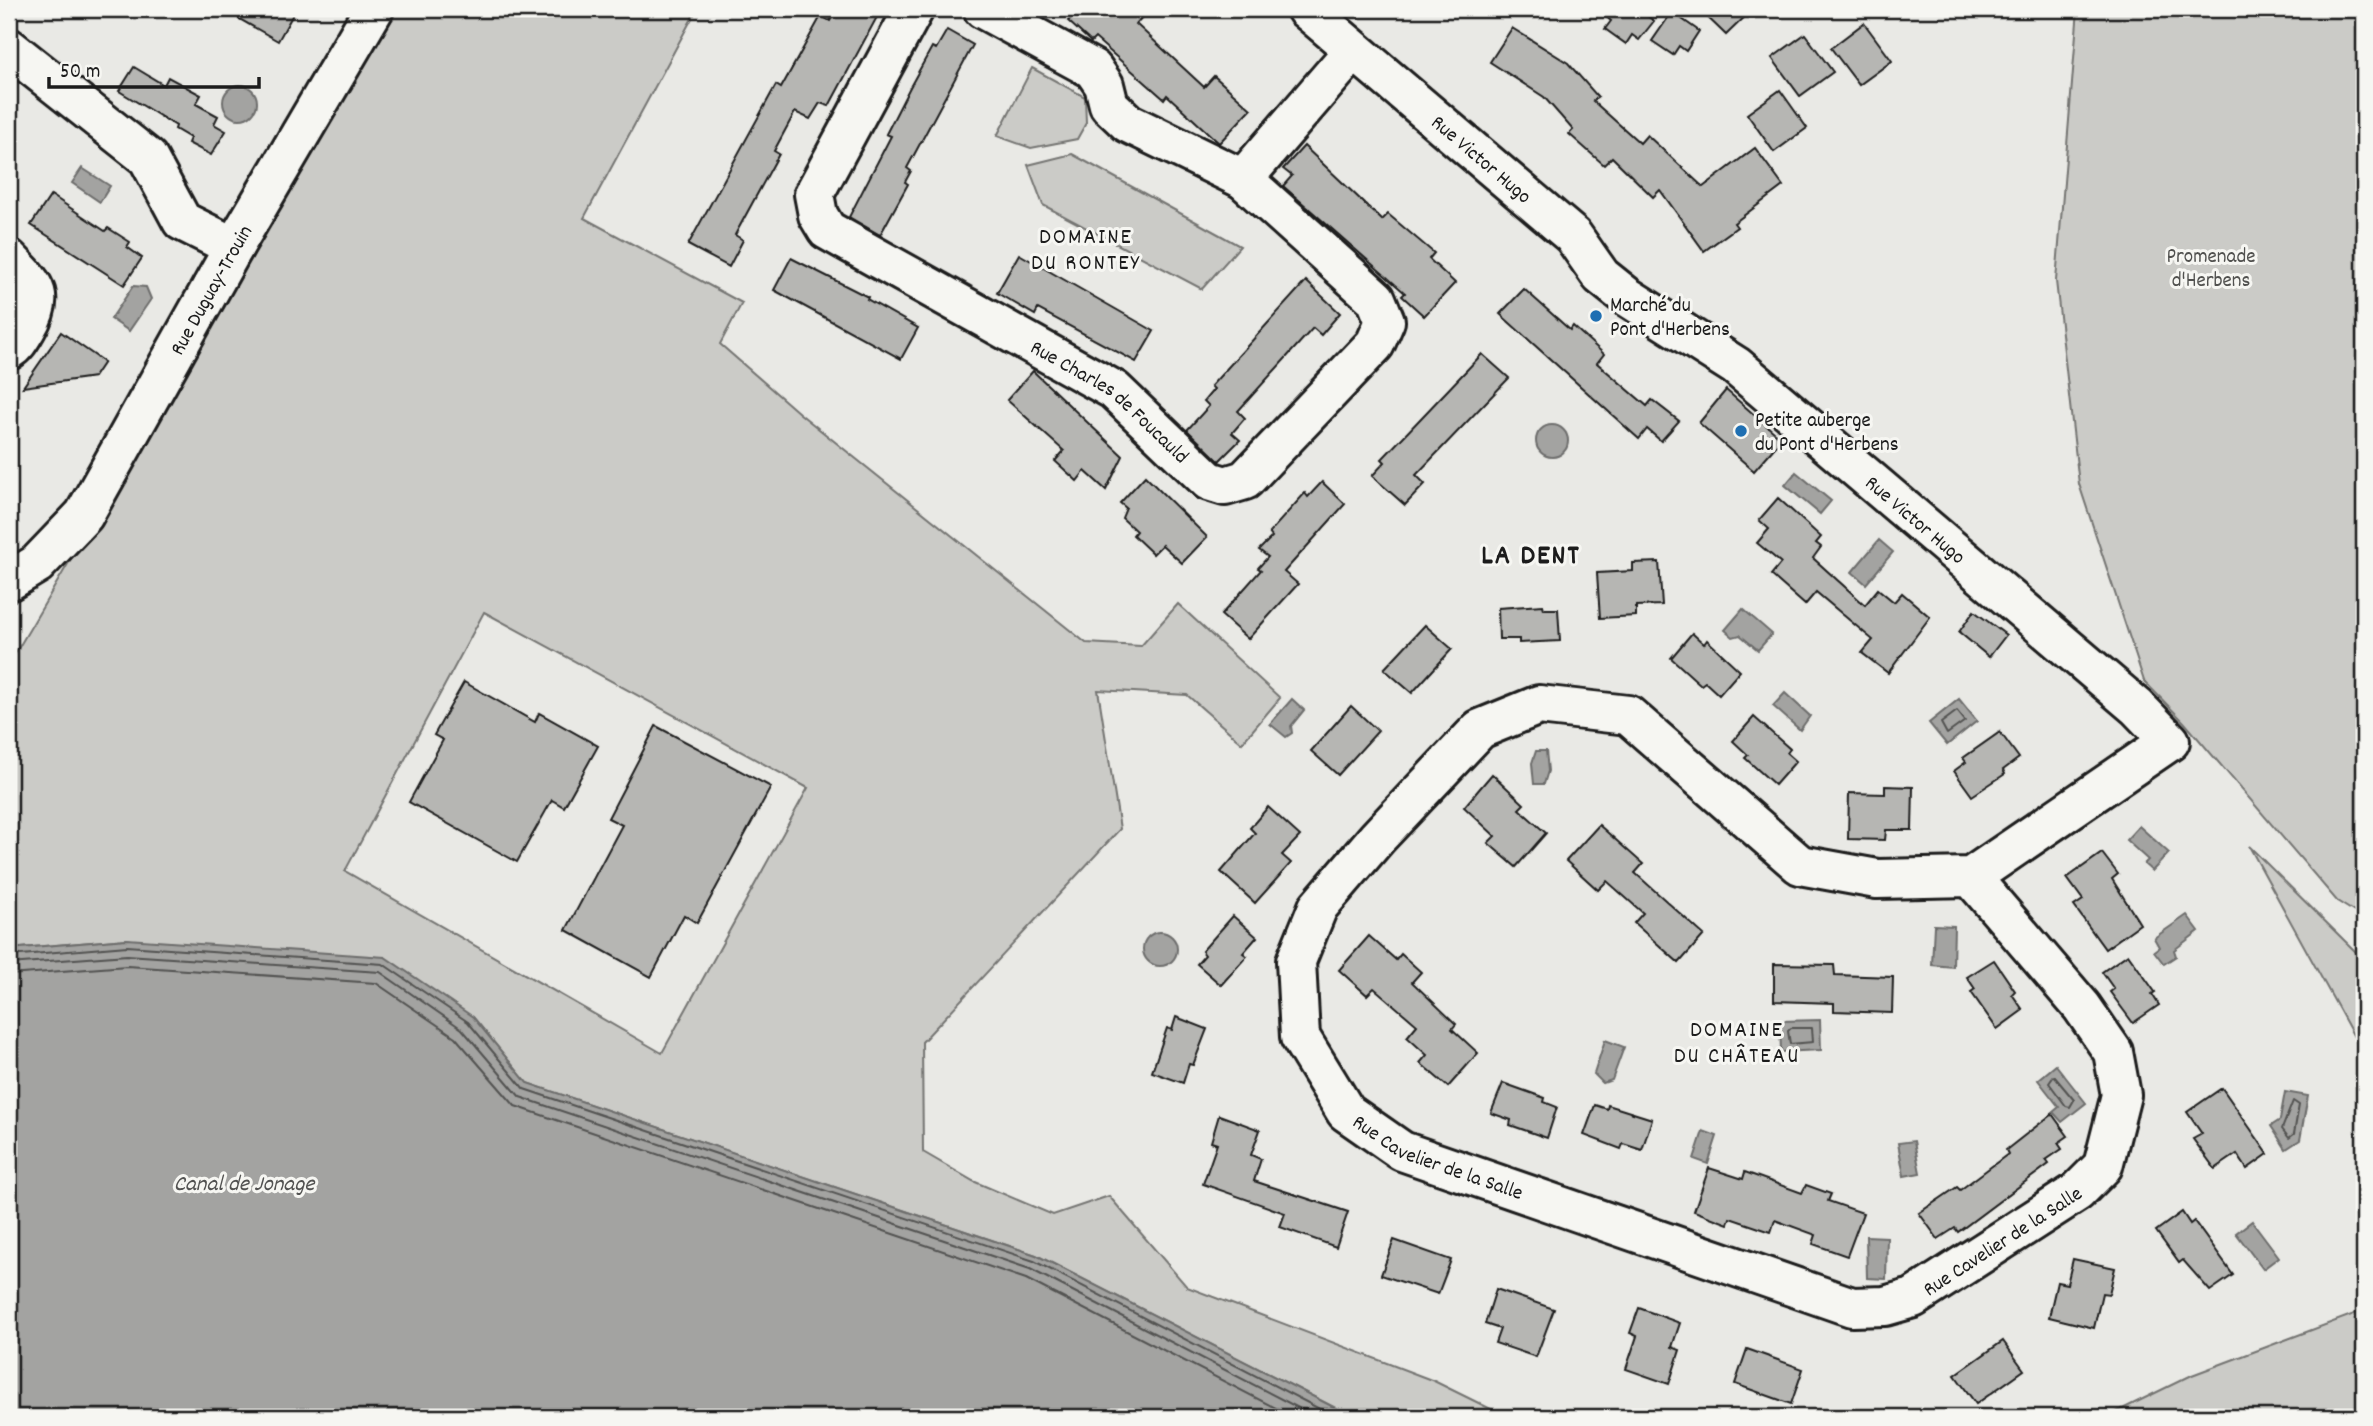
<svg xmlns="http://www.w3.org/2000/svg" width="2373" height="1426" font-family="Dekko,sans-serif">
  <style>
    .green { fill: #cbcbc7; stroke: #747472; stroke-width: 2; fill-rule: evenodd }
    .water { fill: #a3a3a1; stroke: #6d6d6c; stroke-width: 2 }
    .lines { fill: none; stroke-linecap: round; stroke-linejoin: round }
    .shore { stroke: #525251; stroke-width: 2 }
    .building { fill: #b6b6b3; stroke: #1c1c1c; stroke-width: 2 }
    .minor-casing { stroke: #1c1c1c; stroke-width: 44 }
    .minor { stroke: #f6f6f2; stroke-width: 38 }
    .poi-dot { fill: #1f6fb2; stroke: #f6f6f2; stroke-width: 2.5 }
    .labels { text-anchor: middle; stroke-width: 6; stroke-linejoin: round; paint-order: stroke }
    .street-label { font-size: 21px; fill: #1c1c1c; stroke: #f6f6f2 }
    .park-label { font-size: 21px; fill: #51514f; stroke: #f6f6f2 }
    .poi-label { font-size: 21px; fill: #1c1c1c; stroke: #f6f6f2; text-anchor: start }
    .neighbourhood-label { font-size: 23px; letter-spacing: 2px; fill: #1c1c1c; stroke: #f6f6f2 }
    .water-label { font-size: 23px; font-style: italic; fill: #525251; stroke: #f6f6f2 }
    .district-label { font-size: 28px; font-weight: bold; letter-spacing: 2px; fill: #1c1c1c; stroke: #f6f6f2 }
  </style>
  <rect width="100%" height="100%" fill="#e9e9e5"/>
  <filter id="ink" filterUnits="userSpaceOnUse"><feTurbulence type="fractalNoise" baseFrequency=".0143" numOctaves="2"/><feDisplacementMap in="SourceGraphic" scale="14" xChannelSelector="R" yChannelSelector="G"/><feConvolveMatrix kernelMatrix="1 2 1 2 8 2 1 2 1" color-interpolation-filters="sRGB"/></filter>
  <g filter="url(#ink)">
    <g class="green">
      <path d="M395,9H697L584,218L742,303L720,344L799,413L1086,643L1141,646L1178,604L1280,698L1242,743L1187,695L1098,690L1120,829L922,1042L923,1152L973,1181L1053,1215L1109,1196L1187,1287L1434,1381L1507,1417H1353L1036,1255L527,1083L473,1017L127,939L9,949V664ZM484,612L808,788L662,1053L345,871Z"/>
      <polygon points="2078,9 2364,9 2364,918 2337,901 2184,722 2144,681 2079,484 2056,281"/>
      <polygon points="1032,68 1085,97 1086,123 1077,139 1031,148 997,136"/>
      <polygon points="1072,154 1220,235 1240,246 1202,289 1043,205 1028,165"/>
      <polygon points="2249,846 2364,960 2364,1055"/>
      <polygon points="2364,1303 2364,1417 2106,1417 2192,1375 2357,1313"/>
    </g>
    <g class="water">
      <circle cx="240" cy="102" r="17"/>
      <polygon points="82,168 110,186 100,202 72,183"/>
      <polygon points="133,286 146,287 151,299 129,331 111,319"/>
      <circle cx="1552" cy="441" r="16"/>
      <polygon points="1796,472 1831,501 1820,514 1785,485"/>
      <polygon points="1879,540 1893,552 1866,584 1852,572"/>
      <polygon points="1743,609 1772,634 1758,650 1740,635 1733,637 1725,630"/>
      <polygon points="1785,693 1810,716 1800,730 1773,706"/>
      <polygon points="1292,699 1304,710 1291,726 1292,733 1286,737 1270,724"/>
      <polygon points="1959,699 1977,721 1947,745 1929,723"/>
      <polygon points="1536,751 1546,751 1548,771 1544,784 1534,784 1532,763"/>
      <polygon points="2139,826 2169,853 2152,871 2144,864 2148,860 2126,840"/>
      <polygon points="2187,915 2199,931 2174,950 2176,956 2164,964 2154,951 2159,947 2154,938"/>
      <polygon points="1934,925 1954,926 1953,967 1932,965"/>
      <circle cx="1160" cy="949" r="17"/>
      <polygon points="127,939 385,957 473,1017 527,1083 1036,1255 1353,1417 9,1417 9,949"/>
      <polygon points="1820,1020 1821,1050 1781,1052 1780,1021"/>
      <polygon points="1605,1040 1624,1047 1612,1080 1603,1083 1594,1074"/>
      <polygon points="2056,1065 2086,1103 2062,1122 2053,1112 2059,1107 2038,1080"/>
      <polygon points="2285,1092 2308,1096 2300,1140 2286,1149 2271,1126 2280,1120"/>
      <polygon points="1703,1131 1717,1136 1708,1164 1694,1159"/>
      <polygon points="1914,1141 1920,1173 1904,1176 1898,1143"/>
      <polygon points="2252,1221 2279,1257 2263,1269 2236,1233"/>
      <polygon points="1866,1236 1887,1237 1886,1279 1867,1278"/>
    </g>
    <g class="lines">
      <g class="shore">
        <polygon points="1957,711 1965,721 1947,734 1941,723"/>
        <polyline points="9,956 127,946 383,964 468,1022 524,1089 1034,1261 1335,1417"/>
        <polyline points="9,964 127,955 380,972 462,1029 520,1097 1030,1269 1316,1417"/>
        <polyline points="9,975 127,966 376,983 455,1037 515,1106 1026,1279 1293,1417"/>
        <polygon points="1791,1028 1812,1028 1813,1042 1790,1044 1788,1031"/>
        <polygon points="2054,1076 2074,1100 2070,1107 2066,1106 2049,1083"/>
        <polygon points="2293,1101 2299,1105 2294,1134 2289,1138 2282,1129"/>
      </g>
    </g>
    <g class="building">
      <polygon points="222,9 296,9 278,41"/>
      <polygon points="837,9 863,9 877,17 829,106 820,103 810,119 795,112 774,151 779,154 735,235 743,240 729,267 688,245 776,85 781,88 821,16 830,21"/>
      <polygon points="1079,9 1149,9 1136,24 1204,87 1214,76 1251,109 1219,143 1167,95 1164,99 1095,38 1091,42 1068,21"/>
      <polygon points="1597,9 1638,9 1654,21 1639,40 1632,35 1626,44 1605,29 1611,21"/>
      <polygon points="1699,9 1753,9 1726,35"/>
      <polygon points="1672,12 1699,31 1686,51 1679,46 1673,55 1652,41"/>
      <polygon points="1864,23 1892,61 1859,85 1831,48"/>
      <polygon points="1512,28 1568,63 1598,97 1593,101 1640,143 1647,135 1703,187 1755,148 1783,186 1734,223 1737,227 1704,251 1660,190 1653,197 1612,157 1604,165 1569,134 1573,130 1544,97 1490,62"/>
      <polygon points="947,30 973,45 907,168 911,171 905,182 908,184 880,235 849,217 891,136 886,134 910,87 932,47 936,49"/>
      <polygon points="1805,34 1833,72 1800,96 1772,58"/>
      <polygon points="134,67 164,85 168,77 201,95 196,104 218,116 214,124 226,131 211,155 188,143 190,138 175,129 176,126 119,91"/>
      <polygon points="1780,90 1807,128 1774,152 1747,114"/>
      <polygon points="1304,146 1382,220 1388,214 1434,253 1429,259 1455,283 1424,316 1402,296 1405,293 1283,186 1292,176 1283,169"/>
      <polygon points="51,195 105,231 108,228 130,242 127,247 142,258 124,285 31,225"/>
      <polygon points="1019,254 1154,331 1136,362 1038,309 1035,315 997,293"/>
      <polygon points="791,258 868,297 867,299 918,328 901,359 774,290"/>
      <polygon points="1306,281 1340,313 1321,335 1313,328 1238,411 1245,418 1232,433 1240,440 1219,461 1187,430 1209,406 1204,401 1214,389 1211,386"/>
      <polygon points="1524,289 1570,330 1573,326 1604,354 1597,363 1647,406 1652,400 1679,421 1661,441 1647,429 1639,439 1500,314"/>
      <polygon points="61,332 104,362 94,377 23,387"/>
      <polygon points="1482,354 1509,378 1416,475 1425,484 1405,505 1372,476 1385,462 1382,459"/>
      <polygon points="1033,371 1123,456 1106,490 1085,471 1077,481 1055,461 1064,451 1007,400"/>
      <polygon points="1726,390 1782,439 1754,471 1699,423"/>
      <polygon points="1145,476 1207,537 1182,563 1162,545 1153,554 1133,535 1136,531 1122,518 1126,508 1120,503"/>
      <polygon points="1322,482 1345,504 1284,572 1298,584 1248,639 1221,615 1261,570 1258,568 1268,557 1259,550 1272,537 1269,533 1305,493 1308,497"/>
      <polygon points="1778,498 1821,537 1816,543 1821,547 1813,558 1865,605 1878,589 1894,602 1902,593 1930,617 1888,673 1862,653 1873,640 1816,592 1805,605 1771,575 1781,563 1757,543 1769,529 1759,520"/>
      <polygon points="1659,562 1662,605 1636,606 1636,616 1600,618 1597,573 1633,571 1633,563"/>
      <polygon points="1543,605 1544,609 1558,609 1560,641 1519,643 1519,639 1499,639 1498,608"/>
      <polygon points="1974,611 2006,635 1989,657 1959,632"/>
      <polygon points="1425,625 1452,649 1412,693 1384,669"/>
      <polygon points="1692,633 1704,644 1707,640 1740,671 1719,695 1705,682 1701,685 1671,658"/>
      <polygon points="464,682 535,722 539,713 598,746 564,807 552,800 517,862 409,802 443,740 434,735"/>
      <polygon points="1351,706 1378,731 1338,775 1311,751"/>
      <polygon points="1754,717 1790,749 1787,753 1796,761 1775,785 1745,758 1748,755 1733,741"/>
      <polygon points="656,726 771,787 697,923 684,915 651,977 566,930 622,825 608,818"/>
      <polygon points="2000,732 2019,758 2003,770 2005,774 1972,796 1954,771 1966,762 1963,758"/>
      <polygon points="1492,774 1524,804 1519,809 1546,833 1516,867 1488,843 1495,836 1464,807"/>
      <polygon points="1885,786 1913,787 1912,830 1886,830 1885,840 1848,839 1849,793 1885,794"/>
      <polygon points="1268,807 1300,836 1282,855 1291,863 1255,903 1221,872 1255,833 1250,828"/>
      <polygon points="1599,825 1643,864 1635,873 1704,935 1679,963 1634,923 1643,913 1607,881 1598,890 1566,861"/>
      <polygon points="2102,853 2118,874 2112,879 2140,924 2105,949 2074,906 2083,900 2067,878"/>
      <polygon points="1233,916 1257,937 1243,953 1247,956 1221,985 1197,964 1205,955 1202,951"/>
      <polygon points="1369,936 1396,960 1401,954 1421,972 1412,982 1456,1024 1452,1029 1478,1053 1448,1087 1420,1063 1427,1055 1407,1037 1417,1025 1374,988 1367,995 1339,970"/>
      <polygon points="2128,954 2155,992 2152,994 2159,1005 2133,1023 2110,992 2114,989 2102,972"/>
      <polygon points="1994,960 2015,991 2012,994 2023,1010 1997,1029 1971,992 1975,989 1967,977"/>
      <polygon points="1774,964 1834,965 1835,975 1893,977 1892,1013 1834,1011 1834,1003 1774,1001"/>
      <polygon points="1176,1017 1207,1029 1193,1065 1189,1064 1183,1083 1152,1072 1167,1028 1172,1030"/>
      <polygon points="1503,1083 1545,1098 1544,1102 1557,1107 1547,1138 1510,1125 1511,1120 1491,1113"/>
      <polygon points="2222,1088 2268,1154 2247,1169 2237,1154 2215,1169 2193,1139 2202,1134 2187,1112"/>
      <polygon points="1595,1105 1607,1109 1608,1105 1652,1119 1642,1150 1623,1144 1621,1149 1584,1135"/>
      <polygon points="2052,1114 2068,1136 2058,1143 2062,1149 2046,1160 2049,1164 1958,1232 1955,1228 1938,1239 1919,1213 1957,1187 1960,1190 2008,1154 2006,1150"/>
      <polygon points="1219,1115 1260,1130 1251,1155 1261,1159 1254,1181 1348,1212 1336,1247 1280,1227 1285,1213 1203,1184 1217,1144 1211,1142"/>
      <polygon points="1709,1168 1743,1179 1745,1172 1802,1193 1806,1185 1831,1194 1828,1201 1863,1213 1847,1256 1813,1244 1816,1235 1775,1220 1771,1232 1730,1218 1728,1224 1694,1211"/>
      <polygon points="2182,1212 2190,1224 2194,1221 2233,1275 2210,1291 2183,1260 2179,1263 2156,1231"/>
      <polygon points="1394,1240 1451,1260 1438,1294 1381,1275"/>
      <polygon points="2073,1259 2115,1268 2109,1294 2102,1293 2094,1328 2049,1317 2057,1282 2067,1284"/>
      <polygon points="1496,1289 1554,1309 1536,1357 1495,1343 1500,1329 1485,1324"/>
      <polygon points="1639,1308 1680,1323 1672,1347 1680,1350 1669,1384 1626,1369 1637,1336 1630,1333"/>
      <polygon points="2003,1341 2024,1370 1976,1404 1955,1375"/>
      <polygon points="1747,1349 1803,1369 1791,1404 1735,1384"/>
    </g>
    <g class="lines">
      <defs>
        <g id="minor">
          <path id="s1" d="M914,9L814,194L818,215L827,230L1114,390L1209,481L1225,486L1245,480L1375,344L1385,321L1376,299L1243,179L1353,51"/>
          <polyline points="983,9 1093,69 1104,85 1109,105 1128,123 1243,179"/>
          <path id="s2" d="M1306,9L1573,236L1601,276L1626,296L1736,366L2137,707L2170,741L1971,877L1877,879L1800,865L1628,715L1539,705L1480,729L1377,838L1318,907L1296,961L1300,1037L1346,1112L1402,1151L1852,1307L1885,1306L1913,1298L2077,1192L2103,1166L2121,1095L2113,1052L2082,1007L1971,877"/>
          <polyline points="9,48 148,158 182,221 234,247"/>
          <path d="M9,259C34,285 47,294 26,329C21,337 17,345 9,350"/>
          <path id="s3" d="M9,581L37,564L84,515L234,247L374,9"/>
        </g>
      </defs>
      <use href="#minor" class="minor-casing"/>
      <use href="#minor" class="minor"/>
    </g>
  </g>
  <g class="poi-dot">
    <circle cx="1596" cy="316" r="7"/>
    <circle cx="1741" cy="431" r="7"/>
  </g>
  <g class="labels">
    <g class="street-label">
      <text dy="7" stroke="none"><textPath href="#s2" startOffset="231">Rue Victor Hugo</textPath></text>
      <text dy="7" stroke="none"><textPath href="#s3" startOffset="359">Rue Duguay-Trouin</textPath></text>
      <text dy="7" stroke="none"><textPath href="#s1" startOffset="581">Rue Charles de Foucauld</textPath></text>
      <text dy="7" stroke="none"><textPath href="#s2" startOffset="798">Rue Victor Hugo</textPath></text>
      <text dy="7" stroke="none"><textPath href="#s2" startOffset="2497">Rue Cavelier de la Salle</textPath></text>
      <text dy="7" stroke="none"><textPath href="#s2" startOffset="3106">Rue Cavelier de la Salle</textPath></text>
    </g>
    <g class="park-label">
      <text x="2211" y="262">Promenade<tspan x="2211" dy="24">d'Herbens</tspan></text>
    </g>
    <g class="poi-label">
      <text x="1610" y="311">Marché du<tspan x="1610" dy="24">Pont d'Herbens</tspan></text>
      <text x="1755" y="426">Petite auberge<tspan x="1755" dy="24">du Pont d'Herbens</tspan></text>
    </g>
    <g class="neighbourhood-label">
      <text x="1086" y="243">DOMAINE<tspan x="1086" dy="26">DU RONTEY</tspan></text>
      <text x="1737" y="1036">DOMAINE<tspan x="1737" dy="26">DU CHÂTEAU</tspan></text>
    </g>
    <g class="water-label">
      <text x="244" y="1190">Canal de Jonage</text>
    </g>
    <g class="district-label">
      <text x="1531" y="563">LA DENT</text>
    </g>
  </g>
  <rect width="2373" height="1426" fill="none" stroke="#f6f6f2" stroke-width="35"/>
  <rect x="18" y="18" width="2338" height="1391" fill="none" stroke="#1c1c1c" stroke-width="2.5" filter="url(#ink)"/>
  <path d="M49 77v10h210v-10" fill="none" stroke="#1c1c1c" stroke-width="3.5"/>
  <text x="60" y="77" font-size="21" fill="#1c1c1c" stroke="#f6f6f2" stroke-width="5" paint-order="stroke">50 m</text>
</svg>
